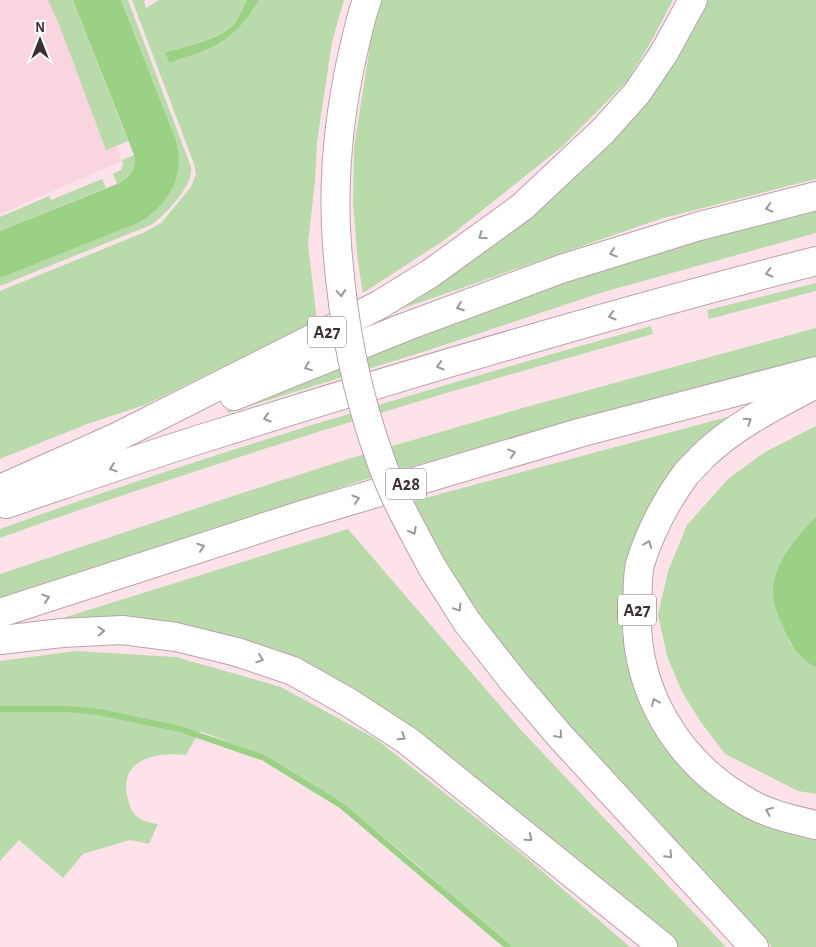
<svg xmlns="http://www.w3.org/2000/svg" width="816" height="947" font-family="'Alegreya Sans',sans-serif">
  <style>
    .built { fill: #f9d5e0 }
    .green { fill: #b9dbac }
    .water { fill: #9bd184 }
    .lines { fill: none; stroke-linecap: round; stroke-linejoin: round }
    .stream { stroke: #9bd184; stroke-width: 6 }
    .highway-casing { stroke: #bba1a9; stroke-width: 30 }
    .highway { stroke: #fff; stroke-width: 28 }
    .highway-bridge-casing { stroke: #bba1a9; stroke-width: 30; stroke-linecap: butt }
    .highway-bridge { stroke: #fff; stroke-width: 28 }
    .oneway { stroke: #9d9899 }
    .labels { text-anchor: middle; stroke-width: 4.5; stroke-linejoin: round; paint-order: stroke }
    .shield { fill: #fff; stroke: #766e70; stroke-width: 1 }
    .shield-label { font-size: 18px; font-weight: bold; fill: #3b3033 }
  </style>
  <rect width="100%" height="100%" fill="#fee2ea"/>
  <polygon class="built" points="0,0 58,0 122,161 0,214"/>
  <g class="green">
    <polygon points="48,0 73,0 128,141 106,150 59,24"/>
    <path d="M121,0H128L191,167C194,185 165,215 151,225L0,286V278L178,167V149L176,140Z"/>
    <path d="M132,0H146L144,1L146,8L159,0H247C243,8 239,18 234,24C222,37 183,48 165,52L169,63C212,49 236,41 259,0H344L332,42L317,142L315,181L308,244L317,321L145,405L90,423L0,459V291L145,232L161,223L191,187L196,174L194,164Z"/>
    <polygon points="382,0 673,0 651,42 627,81 563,146 446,239 363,293 358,263 353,203 354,148 372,32"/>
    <polygon points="704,0 816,0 816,179 660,219 384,315 503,236"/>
    <path d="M134,155C137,170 129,178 117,184L113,174L121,170L123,164L122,160Z"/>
    <polygon points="102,179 106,188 0,231 0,217 49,196 51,200"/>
    <polygon points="816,200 816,233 600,293 423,352 228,413 227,411 233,406 463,312"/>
    <polygon points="816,283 816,291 709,319 707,310"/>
    <path d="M651,326L653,334C434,395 215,461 0,538V529C214,451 432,388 651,326Z"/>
    <polygon points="816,328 816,356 669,394 360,481 0,598 0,574 242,493 351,458 519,409"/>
    <polygon points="731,416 638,541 659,729 816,830 816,947 772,947 575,732 522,669 490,630 449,572 410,502"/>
    <polygon points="816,426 816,517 794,542 774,582 773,598 790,643 816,667 816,794 798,791 725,754 700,721 682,692 667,656 658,615 668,571 687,525 728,479 765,452"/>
    <polygon points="348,529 520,729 726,947 674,947 290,663 37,626"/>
    <path d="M76,651L176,657L281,687L376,739L522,854L630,947H509C469,913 432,876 392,844C335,797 272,757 202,732H199L186,755C156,751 117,760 128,799C130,807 132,814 140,819C145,822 152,823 158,824L149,844L130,840L83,854L63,878L19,840L0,861V661Z"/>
  </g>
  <g class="water">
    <path d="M73,0H121L176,140C185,176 170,203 140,222L0,278V231L117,184C129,178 137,170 134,155Z"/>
    <path d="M247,0H259C235,42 213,49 169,63L165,52C183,48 222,38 234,24C239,18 243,8 247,0Z"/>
    <path d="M816,517V667C800,660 791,645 784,629C780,619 774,607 773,596C771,566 796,537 816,517Z"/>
  </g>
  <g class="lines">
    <polyline class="stream" points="0,709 69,709 99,712 180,729 264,758 342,806 508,947"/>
    <defs>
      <g id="highway">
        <path d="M337,245C332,178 339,113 354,48C358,32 361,16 367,0"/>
        <path d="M816,384C776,405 735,425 702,457C697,463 691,468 686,474C666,501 650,532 640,564C637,577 638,593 637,606C633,691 678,764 751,804C771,815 794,820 816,825"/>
        <polyline points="234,396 405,327 561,269 696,227 816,196"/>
        <polyline points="0,489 119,436 379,305 431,273 522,207 603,131 637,93 664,53 693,0"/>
        <path d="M6,504C77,480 148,455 220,433C417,371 616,312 816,261"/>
        <polyline points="432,567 467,622 514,682 560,736 754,947"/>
        <polyline points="0,613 302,515 579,433 816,371"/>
        <polyline points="0,640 62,633 122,630 176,637 237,652 293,671 348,702 408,741 663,947"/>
      </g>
    </defs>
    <use href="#highway" class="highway-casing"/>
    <use href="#highway" class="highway"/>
    <defs>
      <path id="highway-bridge" d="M337,245C343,323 355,390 382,464C395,500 414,533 432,567"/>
    </defs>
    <use href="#highway-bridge" class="highway-bridge-casing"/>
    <use href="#highway-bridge" class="highway-bridge"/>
  </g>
  <defs><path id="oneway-chevron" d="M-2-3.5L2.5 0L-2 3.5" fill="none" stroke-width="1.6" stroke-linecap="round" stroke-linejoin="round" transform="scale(1.25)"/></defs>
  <g class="oneway">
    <use href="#oneway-chevron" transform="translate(769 208) rotate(165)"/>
    <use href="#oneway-chevron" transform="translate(482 236) rotate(144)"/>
    <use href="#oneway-chevron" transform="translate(613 253) rotate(163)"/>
    <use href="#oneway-chevron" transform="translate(769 273) rotate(166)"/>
    <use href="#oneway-chevron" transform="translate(341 293) rotate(85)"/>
    <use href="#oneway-chevron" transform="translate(460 307) rotate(160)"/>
    <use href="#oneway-chevron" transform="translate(612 316) rotate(164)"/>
    <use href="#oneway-chevron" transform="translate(440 366) rotate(163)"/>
    <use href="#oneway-chevron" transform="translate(308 367) rotate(158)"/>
    <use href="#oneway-chevron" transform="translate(267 418) rotate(163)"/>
    <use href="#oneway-chevron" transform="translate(748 421) rotate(-33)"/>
    <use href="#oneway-chevron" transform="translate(512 453) rotate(-17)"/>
    <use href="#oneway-chevron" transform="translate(113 468) rotate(162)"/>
    <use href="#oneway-chevron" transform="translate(356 499) rotate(-17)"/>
    <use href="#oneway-chevron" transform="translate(413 531) rotate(62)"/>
    <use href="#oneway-chevron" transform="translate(648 544) rotate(-69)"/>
    <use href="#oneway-chevron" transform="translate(201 547) rotate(-18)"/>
    <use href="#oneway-chevron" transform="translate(46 598) rotate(-18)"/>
    <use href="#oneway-chevron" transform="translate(458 608) rotate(57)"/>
    <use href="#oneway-chevron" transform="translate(101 631) rotate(-2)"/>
    <use href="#oneway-chevron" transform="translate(260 659) rotate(19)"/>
    <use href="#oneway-chevron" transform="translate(655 702) rotate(-113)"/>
    <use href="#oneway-chevron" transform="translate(559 735) rotate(49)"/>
    <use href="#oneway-chevron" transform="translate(402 737) rotate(33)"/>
    <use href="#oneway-chevron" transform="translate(769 811) rotate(-158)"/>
    <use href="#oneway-chevron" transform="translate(529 838) rotate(39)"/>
    <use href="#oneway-chevron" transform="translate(669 855) rotate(47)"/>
  </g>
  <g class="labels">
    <g class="shield">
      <rect x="308" y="316.5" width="38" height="31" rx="4"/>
      <rect x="386" y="468.5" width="40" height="31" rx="4"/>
      <rect x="618" y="594.5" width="38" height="31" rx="4"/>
    </g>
    <g class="shield-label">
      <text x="327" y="338">A27</text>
      <text x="406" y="490">A28</text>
      <text x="637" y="616">A27</text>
    </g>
  </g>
  <g transform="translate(40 40)" stroke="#ffffff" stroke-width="4" paint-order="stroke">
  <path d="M0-4L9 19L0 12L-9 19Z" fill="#3b3033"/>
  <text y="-8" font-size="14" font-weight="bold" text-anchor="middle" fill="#3b3033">N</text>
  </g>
</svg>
